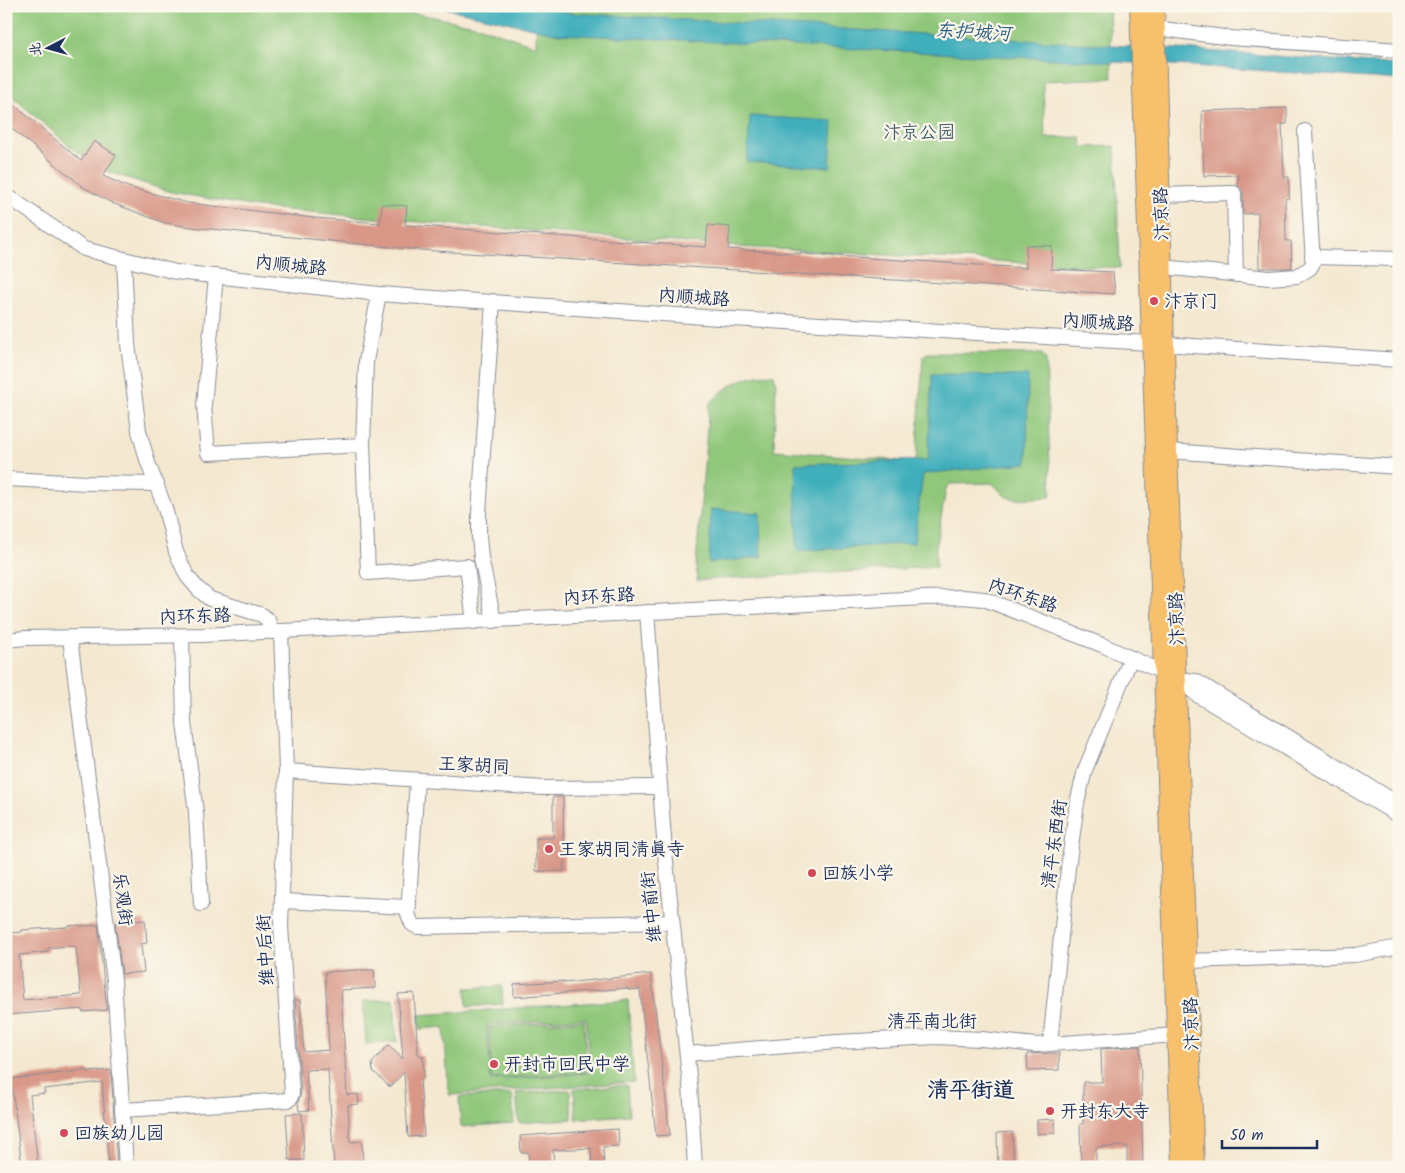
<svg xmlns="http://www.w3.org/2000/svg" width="1405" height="1173" font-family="Kalam,'LXGW WenKai TC',sans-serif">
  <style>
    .green { fill: #90c77a; stroke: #567b6c; fill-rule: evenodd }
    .water { fill: #40afbc; stroke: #2e6f8d }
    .building { fill: #d89787; fill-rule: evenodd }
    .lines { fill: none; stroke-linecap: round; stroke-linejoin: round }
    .minor-casing { stroke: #888c97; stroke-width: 16 }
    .major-casing { stroke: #888c97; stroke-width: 20 }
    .minor { stroke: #fff; stroke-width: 14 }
    .major { stroke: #f7c06c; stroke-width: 18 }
    .poi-dot { fill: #d1495b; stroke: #fbf7ec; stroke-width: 2 }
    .labels { text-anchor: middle; stroke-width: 4.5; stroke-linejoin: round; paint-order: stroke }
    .park-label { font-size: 18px; fill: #3e5d66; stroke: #fbf7ec }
    .street-label { font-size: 18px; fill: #1b2f5e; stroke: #fbf7ec }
    .poi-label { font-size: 18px; fill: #1b2f5e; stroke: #fbf7ec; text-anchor: start }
    .water-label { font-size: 19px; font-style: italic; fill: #285c7f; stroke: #fbf7ec }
    .district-label { font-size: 22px; font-weight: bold; fill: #1b2f5e; stroke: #fbf7ec }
  </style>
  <rect width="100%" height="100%" fill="#fbf7ec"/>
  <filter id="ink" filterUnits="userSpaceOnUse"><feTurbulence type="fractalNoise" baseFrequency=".02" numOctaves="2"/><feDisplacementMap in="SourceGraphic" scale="10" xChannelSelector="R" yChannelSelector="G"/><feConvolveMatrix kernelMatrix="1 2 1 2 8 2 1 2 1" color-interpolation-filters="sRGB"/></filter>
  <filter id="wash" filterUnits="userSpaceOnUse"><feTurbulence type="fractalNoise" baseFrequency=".0096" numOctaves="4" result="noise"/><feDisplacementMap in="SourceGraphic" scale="20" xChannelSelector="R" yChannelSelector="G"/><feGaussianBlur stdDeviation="1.12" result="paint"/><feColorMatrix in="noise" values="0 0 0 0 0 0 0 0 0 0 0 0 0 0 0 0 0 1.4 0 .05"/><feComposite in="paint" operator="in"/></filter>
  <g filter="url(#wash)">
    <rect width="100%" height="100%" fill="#f4e8d0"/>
    <g class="green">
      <polygon points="6,6 377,6 475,25 536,46 537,6 1109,6 1112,78 1043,81 1045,138 1081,137 1082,147 1115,146 1120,268 740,247 418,222 255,207 171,192 109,172 73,149 6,91"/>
      <path d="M927,353L1042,354L1046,359L1051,494L1049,497L1017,499L1006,497L992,483L950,484L946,489L936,546V567L717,579L697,581L696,564L709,405C724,386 750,371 774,375L776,382L774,450L916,462L923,356Z"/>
      <polygon points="502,986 503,1004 467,1007 466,988"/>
      <polygon points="394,999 397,1042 366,1044 363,1001"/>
      <path d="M628,1000L634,1082L449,1095L444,1027L420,1029L419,1015ZM586,1018L590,1073L491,1080L487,1025Z"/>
      <polygon points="584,1020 587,1072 492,1079 489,1027"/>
      <polygon points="627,1085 629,1115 576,1119 574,1089"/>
      <polygon points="570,1090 572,1119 519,1123 516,1093"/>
      <polygon points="512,1094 514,1123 461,1127 459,1097"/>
    </g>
    <g class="water">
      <polygon points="435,6 539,6 570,13 1194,50 1399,65 1399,80 1193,66 559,34"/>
      <polygon points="750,116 833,121 830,167 747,162"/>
      <polygon points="932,375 1028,376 1027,463 923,474 914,543 797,551 795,464 928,460"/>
      <polygon points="711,509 760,513 761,557 709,563"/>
    </g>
    <g id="blocks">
      <g class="building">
        <polygon points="6,98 81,161 94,141 116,155 103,176 128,187 188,203 314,218 380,223 382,204 407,206 405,225 706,247 708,225 730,227 728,249 1026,268 1026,245 1052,246 1051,269 1113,272 1115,294 420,250 191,227 165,223 112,203 83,187 6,124"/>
        <polygon points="1287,108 1287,124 1282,124 1284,177 1289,177 1289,198 1285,199 1286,241 1291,241 1292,268 1259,268 1258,213 1243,214 1243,193 1238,185 1238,175 1204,176 1202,111"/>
        <polygon points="553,797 563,797 564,871 536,871 536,838 553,838"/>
        <polygon points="145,920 147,943 141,944 144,972 122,974 115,923"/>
        <path d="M80,925V926L98,925L107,1010L82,1012V1009L8,1015L6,996V933L22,932V930L67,927V926ZM68,946L76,947L81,995L23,1000L19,955L48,952V948Z"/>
        <polygon points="358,970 374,970 375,988 341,990 347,1095 358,1094 359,1104 348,1105 350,1142 362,1141 363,1167 334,1167 328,1069 306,1070 309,1110 299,1111 298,1102 301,1093 295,1000 300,1000 304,1052 329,1050 325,972"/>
        <polygon points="651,974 670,1135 656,1136 640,989 628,990 628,988 514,997 514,984 564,981 564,983"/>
        <polygon points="414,993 418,1054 423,1057 424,1077 420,1079 424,1136 408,1137 404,1072 390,1087 373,1071 372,1063 388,1045 403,1059 398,994"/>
        <polygon points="1140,1046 1143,1167 1127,1167 1127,1146 1096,1147 1096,1164 1093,1164 1093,1167 1081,1167 1080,1124 1083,1124 1083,1082 1102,1082 1101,1049"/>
        <polygon points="1059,1053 1059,1070 1028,1071 1027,1054"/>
        <polygon points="88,1070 88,1072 111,1070 117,1167 109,1167 102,1082 44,1089 45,1093 30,1095 38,1167 22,1167 11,1079"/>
        <polygon points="302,1113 304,1160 289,1160 286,1114"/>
        <polygon points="1055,1119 1055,1133 1037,1134 1037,1120"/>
        <polygon points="618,1129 619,1146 603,1147 604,1167 592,1167 591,1148 553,1150 554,1167 529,1167 528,1152 521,1153 520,1136"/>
        <polygon points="1012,1132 1014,1167 998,1167 997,1133"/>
      </g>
    </g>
  </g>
  <g filter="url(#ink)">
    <use href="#blocks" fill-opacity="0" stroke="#888c97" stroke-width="1"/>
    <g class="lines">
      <defs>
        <g id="minor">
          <polyline points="1155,28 1231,38 1399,50"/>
          <polyline points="6,195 84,249 176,272 379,294 733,319 1150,343 1399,360"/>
          <polyline points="1160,195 1234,193 1236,275"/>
          <polyline points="1312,257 1399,259"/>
          <polyline points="124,259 128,344 139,431 148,463 165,508 176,552 187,576 198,589 210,599 262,615 268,620 272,632"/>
          <polyline points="1163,267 1269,278 1297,276 1310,268 1313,263 1305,131"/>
          <polyline points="216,276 204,405 208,453 363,445"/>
          <polyline points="379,294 366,361 363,445 368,573 467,566 474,622"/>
          <polyline points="493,301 479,513 479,537 481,557 494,621"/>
          <polyline points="1168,451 1399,467"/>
          <polyline points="6,479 88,483 157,484"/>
          <polyline points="647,612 665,852 690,1085 695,1167"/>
          <polyline points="182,636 184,723 196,812 201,904"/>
          <polyline points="70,638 114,980 126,1167"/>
          <polyline points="6,640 25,638 203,635 924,598 963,597 984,599 1102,645 1178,679 1196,681 1399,804"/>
          <polyline points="1179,679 1197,695 1399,816"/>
          <polyline points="286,771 543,788 660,787"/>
          <polyline points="417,781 408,914 412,924 417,927 672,922"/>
          <polyline points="282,901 409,907"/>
          <polyline points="1189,961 1355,955 1399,947"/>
          <polyline points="1050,1044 1068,868 1077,803 1085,770 1131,658"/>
          <polyline points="687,1054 837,1042 936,1037 982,1039 1035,1045 1177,1035"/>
          <polyline points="122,1110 288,1100 290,1099 292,1094 281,926 286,771 281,631"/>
        </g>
        <g id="major">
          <polyline points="1139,6 1181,1167"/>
          <polyline points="1155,6 1168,451 1195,1167"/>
        </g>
      </defs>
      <use href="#minor" class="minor-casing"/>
      <use href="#major" class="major-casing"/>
      <use href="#minor" class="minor"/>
      <use href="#major" class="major"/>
    </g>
  </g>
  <g class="poi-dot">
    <circle cx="1154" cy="301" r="5"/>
    <circle cx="549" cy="849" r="5"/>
    <circle cx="812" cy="873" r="5"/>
    <circle cx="494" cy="1064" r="5"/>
    <circle cx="1050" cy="1111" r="5"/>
    <circle cx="64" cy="1133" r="5"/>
  </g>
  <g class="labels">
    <g class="park-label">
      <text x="919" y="138">汴京公园</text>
    </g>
    <g class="street-label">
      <text transform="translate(1161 214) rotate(-92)" y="6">汴京路</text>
      <text transform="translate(291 265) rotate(6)" y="6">内顺城路</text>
      <text transform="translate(694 297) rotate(4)" y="6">内顺城路</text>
      <text transform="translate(1098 322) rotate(3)" y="6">内顺城路</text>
      <text transform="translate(1023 595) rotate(19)" y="6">内环东路</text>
      <text transform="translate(599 596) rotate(-3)" y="6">内环东路</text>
      <text transform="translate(195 616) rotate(-2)" y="6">内环东路</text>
      <text transform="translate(1176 619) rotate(-92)" y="6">汴京路</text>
      <text transform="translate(474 765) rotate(3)" y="6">王家胡同</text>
      <text transform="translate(1054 844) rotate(-82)" y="6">清平东西街</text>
      <text transform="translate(123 899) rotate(83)" y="6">乐观街</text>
      <text transform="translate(651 907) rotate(-96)" y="6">维中前街</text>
      <text transform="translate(265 950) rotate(-93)" y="6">维中后街</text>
      <text x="932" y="1027">清平南北街</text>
      <text transform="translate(1191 1024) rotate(-92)" y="6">汴京路</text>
    </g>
    <g class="poi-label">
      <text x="1164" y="307">汴京门</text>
      <text x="559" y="855">王家胡同清真寺</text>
      <text x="822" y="879">回族小学</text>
      <text x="504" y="1070">开封市回民中学</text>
      <text x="1060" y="1117">开封东大寺</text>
      <text x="74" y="1139">回族幼儿园</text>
    </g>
    <g class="water-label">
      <text transform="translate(973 31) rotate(3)" y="7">东护城河</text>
    </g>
    <g class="district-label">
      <text x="971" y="1097">清平街道</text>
    </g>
  </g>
  <rect width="1405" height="1173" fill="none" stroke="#fbf7ec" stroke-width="25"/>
  <g transform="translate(48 48) rotate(264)" stroke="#fbf7ec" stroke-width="4" paint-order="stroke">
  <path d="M0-4L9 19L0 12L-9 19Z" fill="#1b2f5e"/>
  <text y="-8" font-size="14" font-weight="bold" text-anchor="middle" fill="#1b2f5e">北</text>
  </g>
  <path d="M1222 1140v8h95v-8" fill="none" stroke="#1b2f5e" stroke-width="2.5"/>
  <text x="1230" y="1140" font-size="15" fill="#1b2f5e" stroke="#fbf7ec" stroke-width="4" paint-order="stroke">50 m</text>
</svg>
